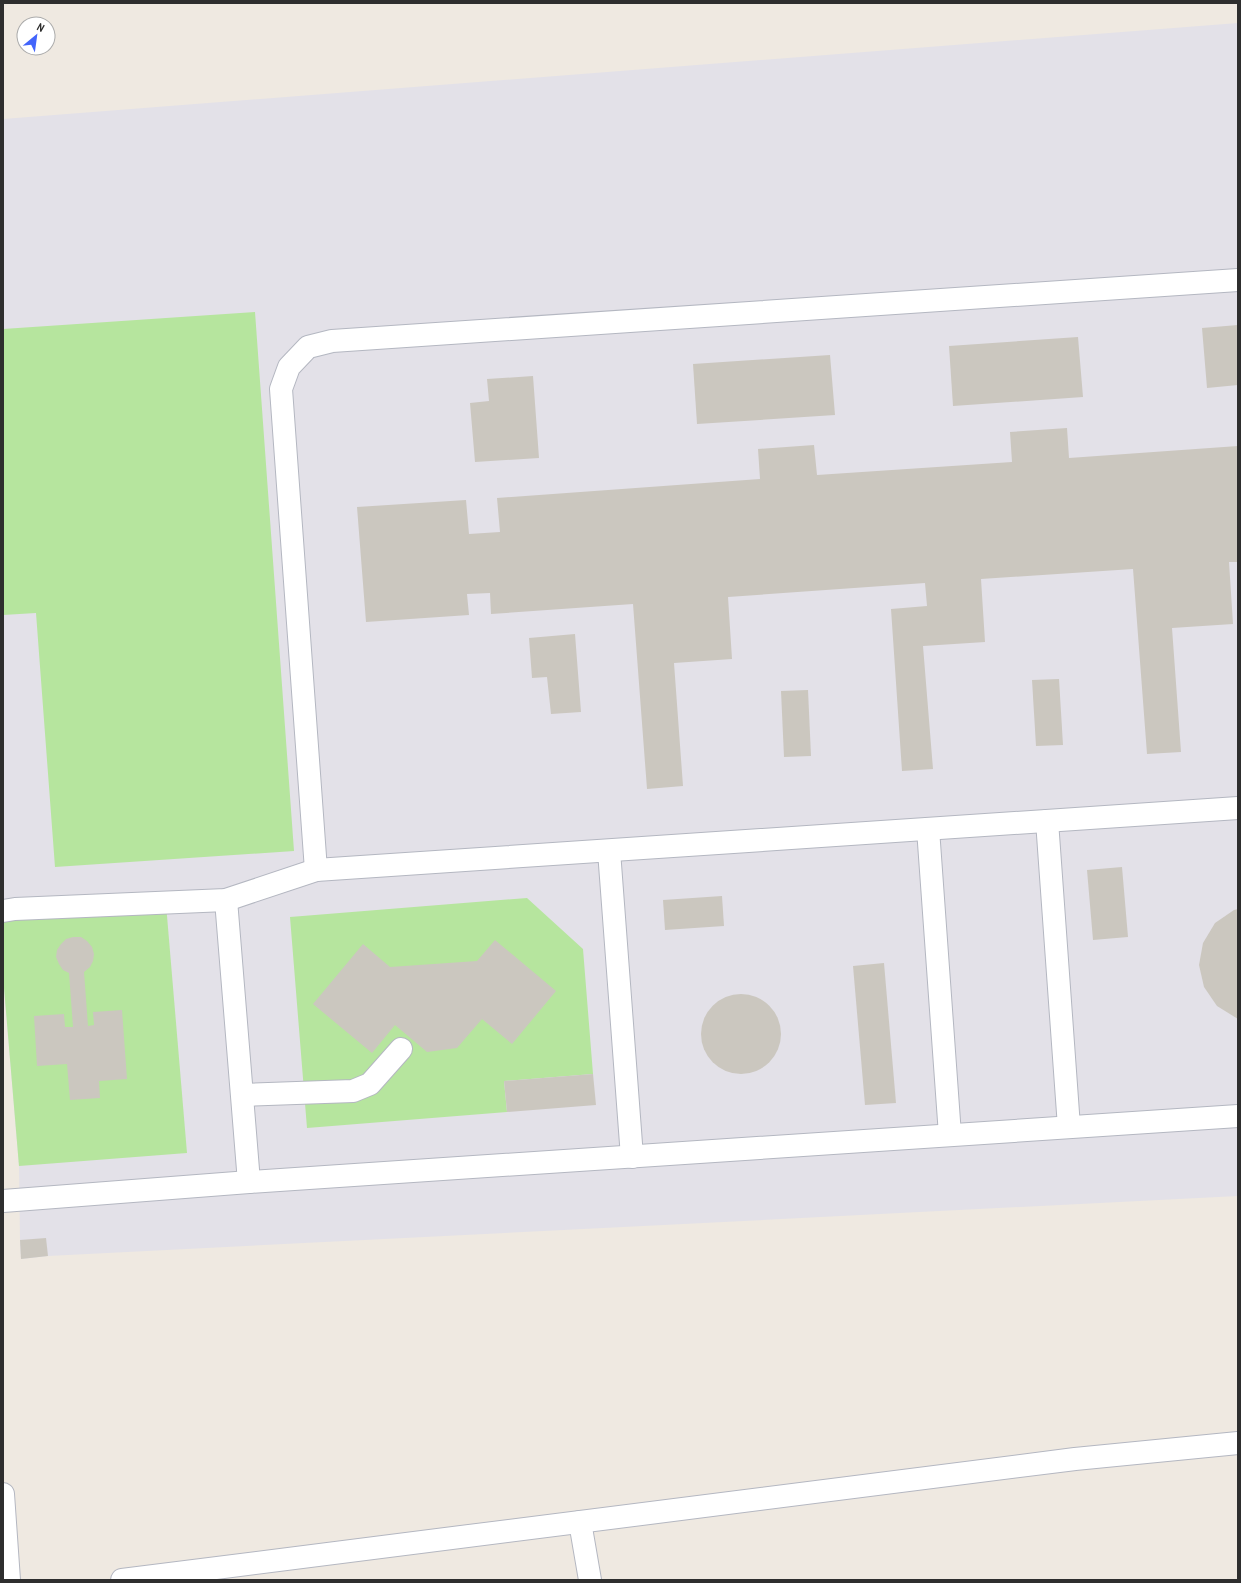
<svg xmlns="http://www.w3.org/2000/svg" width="1241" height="1583" font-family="'Archivo Narrow',sans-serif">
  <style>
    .industrial { fill: #e3e1e8 }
    .green { fill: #b6e59e }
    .building { fill: #cbc7bf }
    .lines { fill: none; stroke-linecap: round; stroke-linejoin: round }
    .minor-casing { stroke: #b4b7c1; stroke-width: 24 }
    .minor { stroke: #fff; stroke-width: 22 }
  </style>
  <rect width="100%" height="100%" fill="#efe9e1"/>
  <polygon class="industrial" points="1238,23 1238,1196 48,1256 21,1259 20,1240 19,1166 3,976 3,119"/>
  <g class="green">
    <polygon points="255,312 294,851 55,867 36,613 3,615 3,329"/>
    <polygon points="527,898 583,949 593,1074 504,1081 507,1112 307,1128 290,917"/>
    <polygon points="166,904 187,1153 19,1166 3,976 3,916"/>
  </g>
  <g class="building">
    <polygon points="1238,325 1238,385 1207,388 1202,328"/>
    <polygon points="1078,337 1083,397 953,406 949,346"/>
    <polygon points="830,355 835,415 697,424 693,364"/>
    <polygon points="533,376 539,458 475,462 470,403 489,401 487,379"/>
    <polygon points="1067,428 1069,458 1238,446 1238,562 1229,562 1233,624 1172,628 1181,752 1147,754 1133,569 981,579 985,642 923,646 933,769 902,771 891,609 927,606 925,583 728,597 732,659 674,663 683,786 647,789 633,604 491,614 490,593 467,594 469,615 366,622 357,507 466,500 469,534 500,532 497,498 760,479 758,449 814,445 817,475 1012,462 1010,432"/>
    <polygon points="575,634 581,712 551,714 547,677 532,678 529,638"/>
    <polygon points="1059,679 1063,745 1036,746 1032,680"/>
    <polygon points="808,690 811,756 784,757 781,691"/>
    <polygon points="1122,867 1128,937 1093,940 1087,870"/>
    <polygon points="722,896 724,926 665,930 663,900"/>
    <polygon points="1238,909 1238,1019 1217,1006 1204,987 1199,965 1203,943 1215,923 1234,910"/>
    <polygon points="73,937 81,937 87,941 92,947 94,954 93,961 90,967 84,972 88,1026 94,1025 93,1012 122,1010 127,1079 99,1081 100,1098 70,1100 67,1064 37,1066 34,1016 64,1014 65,1027 73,1027 69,973 63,970 59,964 56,957 57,950 61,944 66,939"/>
    <polygon points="495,940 556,991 512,1044 482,1019 457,1048 427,1052 395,1025 372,1053 313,1004 363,944 390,967 477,961"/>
    <polygon points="884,963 896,1103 865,1105 853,966"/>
    <circle cx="741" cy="1034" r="40"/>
    <polygon points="593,1074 596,1105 507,1112 504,1081"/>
    <polygon points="46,1238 48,1256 21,1259 20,1240"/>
  </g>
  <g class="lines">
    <defs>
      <g id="minor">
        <polyline points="1047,821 1069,1127"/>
        <polyline points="928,829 950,1135"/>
        <polyline points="609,851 632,1157"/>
        <polyline points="316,870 281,389 289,367 308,347 332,341 1238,280"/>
        <polyline points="226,900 249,1182"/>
        <polyline points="3,911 15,909 226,900 316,870 1238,808"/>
        <polyline points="243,1095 353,1091 370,1084 401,1049"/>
        <polyline points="3,1201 249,1182 1238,1116"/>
        <polyline points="3,1494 9,1580"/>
        <polyline points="580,1522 590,1580"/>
        <polyline points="122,1580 1075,1459 1238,1443"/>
      </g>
    </defs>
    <use href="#minor" class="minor-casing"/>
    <use href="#minor" class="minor"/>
  </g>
  <rect width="1241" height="1583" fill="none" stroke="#2e2e2e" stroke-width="8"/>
  <g transform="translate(36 36) rotate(29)"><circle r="19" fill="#ffffff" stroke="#ababab"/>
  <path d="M0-3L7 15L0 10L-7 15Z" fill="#4264fb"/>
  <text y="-6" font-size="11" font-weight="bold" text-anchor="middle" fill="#2e2e2e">N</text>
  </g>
</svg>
